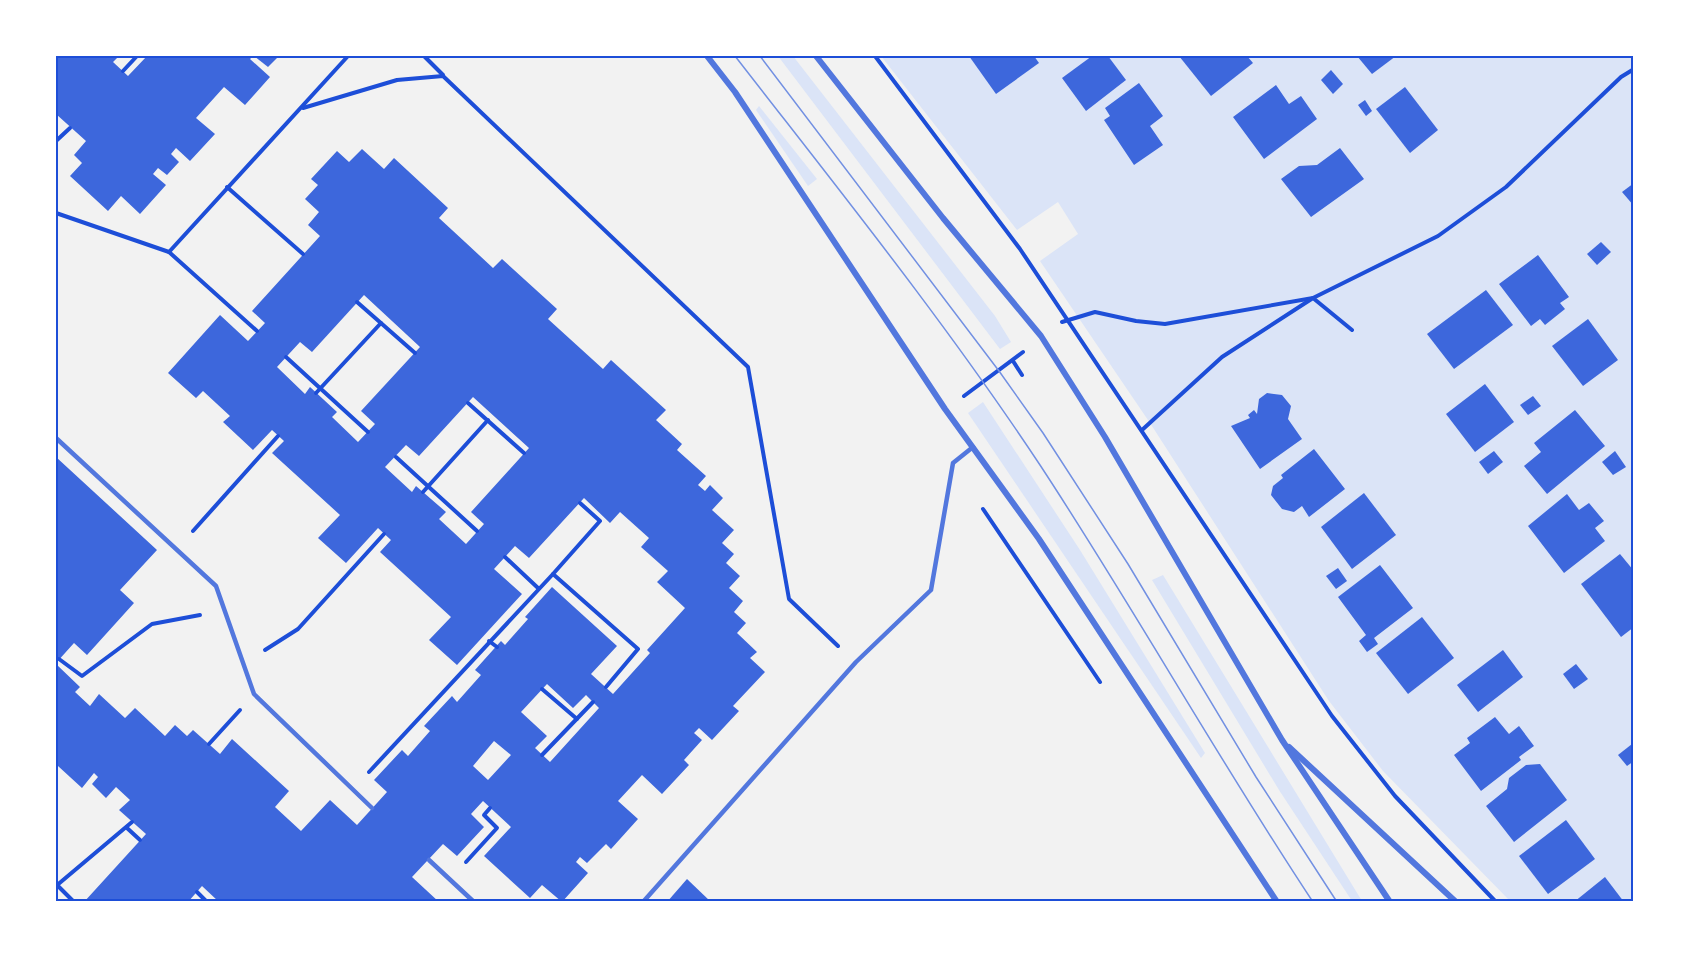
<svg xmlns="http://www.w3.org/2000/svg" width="1689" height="957" font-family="Figtree,sans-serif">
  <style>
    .green { fill: #dbe4f7 }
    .building { fill: #3d67dc; fill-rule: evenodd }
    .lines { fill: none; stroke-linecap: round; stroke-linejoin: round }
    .path { stroke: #1d4ed8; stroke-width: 4 }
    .service { stroke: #5277de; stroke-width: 4.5 }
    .minor { stroke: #5277de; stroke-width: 6 }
    .tram { stroke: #7290e2; stroke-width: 1.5 }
    .neatline { fill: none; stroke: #1d4ed8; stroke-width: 2 }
  </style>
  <rect width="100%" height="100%" fill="#f2f2f2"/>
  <g class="green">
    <polygon points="778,56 793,56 995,316 1011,342 1000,349"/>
    <polygon points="881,56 1633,56 1633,901 1510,901 1383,771 1329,701 1150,423 1040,261 1078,234 1058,202 1017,230"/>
    <polygon points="759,106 817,179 808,186 756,110"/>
    <polygon points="983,402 1080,550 1205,753 1201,758 968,413"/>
    <polygon points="1163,575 1340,865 1362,901 1352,901 1279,790 1152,580"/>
  </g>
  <g class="building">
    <polygon points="56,56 119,56 113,62 128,76 147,56 253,56 250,59 270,77 245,105 224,87 196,118 215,134 190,161 176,148 171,154 179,162 167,175 158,168 153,174 166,185 140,214 121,196 108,211 70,176 82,163 74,155 86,141 56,114 56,94 58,91 56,88"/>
    <polygon points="254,56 279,56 268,67"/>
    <polygon points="969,56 1034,56 1039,63 996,94"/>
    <polygon points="1092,56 1108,56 1126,80 1086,111 1062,78"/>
    <polygon points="1179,56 1247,56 1253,63 1211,96"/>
    <polygon points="1357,56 1396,56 1372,74"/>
    <polygon points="1331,70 1343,84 1333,94 1321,80"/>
    <polygon points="1139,83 1163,116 1150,126 1163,145 1134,165 1104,120 1110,116 1105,108"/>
    <polygon points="1276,85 1289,104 1301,96 1317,119 1264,159 1233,117"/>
    <polygon points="1405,87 1438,130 1410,153 1376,109"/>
    <polygon points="1365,100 1372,111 1366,116 1358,105"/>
    <polygon points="1340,148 1364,179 1311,217 1281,179 1299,166 1317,165"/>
    <path d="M362,149L384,169L394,158L448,208L439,218L465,242L493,268L502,259L557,309L548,319L603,369L611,360L666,410L656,420L682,444L677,450L706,476L698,485L705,491L710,485L723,498L712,510L734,530L722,543L734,554L726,563L740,576L729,588L743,601L734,612L746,623L737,633L757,652L750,658L765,672L733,706L739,711L712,740L699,728L694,733L702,740L684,760L689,765L662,794L642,775L618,801L638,819L611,849L606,844L587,863L580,857L576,862L588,873L562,902L542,885L530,898L484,856L511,827L483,801L471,814L484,827L457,856L443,844L412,877L439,902H219L202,886L188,902H84L146,834L119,810L130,800L116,787L106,798L92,784L98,777L94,773L82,788L58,766L56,768V664L80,687L75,692L90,706L99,694L125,718L135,708L165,736L175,725L187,736L193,730L220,754L232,739L289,791L275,807L301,831L330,800L357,825L387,792L374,780L402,750L408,756L430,731L424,726L452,696L457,702L481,675L475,670L501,641L505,645L528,619L525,617L552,587L617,646L591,674L613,694L650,653L647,650L685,608L657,582L668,571L641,547L649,538L620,512L610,523L584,498L529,558L515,546L494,569L522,594L457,665L429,640L451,617L380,552L391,540L378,528L346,563L318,538L340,515L272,453L284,441L272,430L253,450L223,422L230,416L203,391L196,398L168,373L220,315L248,341L265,323L252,311L320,236L308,225L319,212L305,199L318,185L311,179L337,151L349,162ZM364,295L420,347L361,411L375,424L358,442L332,417L337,412L310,387L305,394L277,367L300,342L312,352ZM473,397L529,448L471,512L484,524L466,544L439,519L446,512L416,486L412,492L385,467L406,445L419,456ZM547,684L573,708L586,695L599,708L550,762L535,748L547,736L521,712ZM494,741L511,755L488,780L473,766Z"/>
    <polygon points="1634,183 1634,206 1622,192"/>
    <polygon points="1601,242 1611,252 1597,265 1587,254"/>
    <polygon points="1538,255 1569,297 1560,303 1565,309 1545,325 1540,319 1531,326 1499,284"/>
    <polygon points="1486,290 1513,325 1454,369 1427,334"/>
    <polygon points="1588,319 1618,360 1583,386 1552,346"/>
    <polygon points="1485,384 1514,422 1475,452 1446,414"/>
    <polygon points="1267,393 1282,395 1291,406 1288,419 1302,439 1260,469 1231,426 1250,418 1248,415 1254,410 1257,414 1259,399"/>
    <polygon points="1533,396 1541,406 1528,415 1520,405"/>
    <polygon points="1575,410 1605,446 1547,494 1524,466 1541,452 1534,443"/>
    <polygon points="1314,449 1345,489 1309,517 1302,506 1294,512 1282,509 1271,495 1273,486 1283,478 1281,475"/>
    <polygon points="1494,451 1503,462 1488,474 1479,462"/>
    <polygon points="1615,451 1626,467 1613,475 1602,462"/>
    <polygon points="56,457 157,550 120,590 134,603 87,655 74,643 56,663"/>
    <polygon points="1364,493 1396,535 1352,569 1321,527"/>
    <polygon points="1567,494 1579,510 1589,503 1604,521 1595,528 1605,541 1564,573 1528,526"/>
    <polygon points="1620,554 1634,571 1634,627 1621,637 1581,584"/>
    <polygon points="1380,565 1413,608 1374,638 1378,644 1367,652 1359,641 1366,635 1338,597"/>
    <polygon points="1338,568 1347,581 1336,589 1326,576"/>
    <polygon points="1422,617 1454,658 1408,694 1376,653"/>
    <polygon points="1503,650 1523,677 1478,712 1457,685"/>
    <polygon points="1576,664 1588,679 1574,689 1563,674"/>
    <polygon points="1495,717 1509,734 1519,726 1534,746 1519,757 1521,760 1481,791 1454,755 1470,743 1467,738"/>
    <polygon points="1632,744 1634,761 1627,766 1618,755"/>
    <polygon points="1540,764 1567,800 1514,842 1486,806 1507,789 1509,778 1526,765"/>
    <polygon points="1566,820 1595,859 1548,894 1519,856"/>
    <polygon points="1605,877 1624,902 1574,902"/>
    <polygon points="687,879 711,902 667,902"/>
  </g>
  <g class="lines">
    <g class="path">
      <polyline points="424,56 443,75"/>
      <polyline points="875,56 1020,249 1332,716 1395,796 1496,902"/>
      <polyline points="123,71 137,56"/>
      <polyline points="303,108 397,80 443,76 748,367 789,599 838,646"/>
      <polyline points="56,141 70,128"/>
      <polyline points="227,187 303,254"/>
      <polyline points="56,213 169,252 257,331"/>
      <polyline points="169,252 348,56"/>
      <polyline points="357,302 415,353"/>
      <polyline points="1062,322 1095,312 1136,321 1165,324 1313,298 1438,236 1506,187 1621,77 1634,69"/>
      <polyline points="286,357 368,432"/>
      <polyline points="1013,361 1022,375"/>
      <polyline points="316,393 381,323"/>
      <polyline points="964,396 1023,352"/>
      <polyline points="468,403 524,453"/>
      <polyline points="1142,430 1222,357 1313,298 1352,330"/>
      <polyline points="396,457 477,531"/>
      <polyline points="423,492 488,420"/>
      <polyline points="580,503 600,521 553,574 638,649 606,687"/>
      <polyline points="983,509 1100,682"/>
      <polyline points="193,531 278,436"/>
      <polyline points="505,557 538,588"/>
      <polyline points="489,641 497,647"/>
      <polyline points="265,650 298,629 384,534"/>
      <polyline points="59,659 82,676 152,624 200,615"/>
      <polyline points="542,689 577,719"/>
      <polyline points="209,744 240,710"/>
      <polyline points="542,755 593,702"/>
      <polyline points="369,772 553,574"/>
      <polyline points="127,828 140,840"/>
      <polyline points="466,862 497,828 484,815 490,808"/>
      <polyline points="57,885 74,902"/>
      <polyline points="56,886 132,822"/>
      <polyline points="197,892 207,902"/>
    </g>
    <g class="service">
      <polyline points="56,438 216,586 254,694 372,808"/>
      <polyline points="429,860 474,902"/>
      <polyline points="643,902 856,662 931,590 953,463 973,447"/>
    </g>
    <g class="minor">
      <polyline points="707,56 735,92 945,409 1039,539 1277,902"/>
      <polyline points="816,56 943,218 1041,336 1105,437 1282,740 1390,902"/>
      <polyline points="1289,747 1456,902"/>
    </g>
    <g class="tram">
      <path d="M735,56C839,190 946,323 1040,465C1134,608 1218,759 1313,902"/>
      <polyline points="760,56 999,371 1043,433 1128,564 1256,777 1337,902"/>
    </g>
  </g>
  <rect width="1689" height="957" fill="none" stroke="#ffffff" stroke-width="114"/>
  <rect x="57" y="57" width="1575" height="843" class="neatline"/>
</svg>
